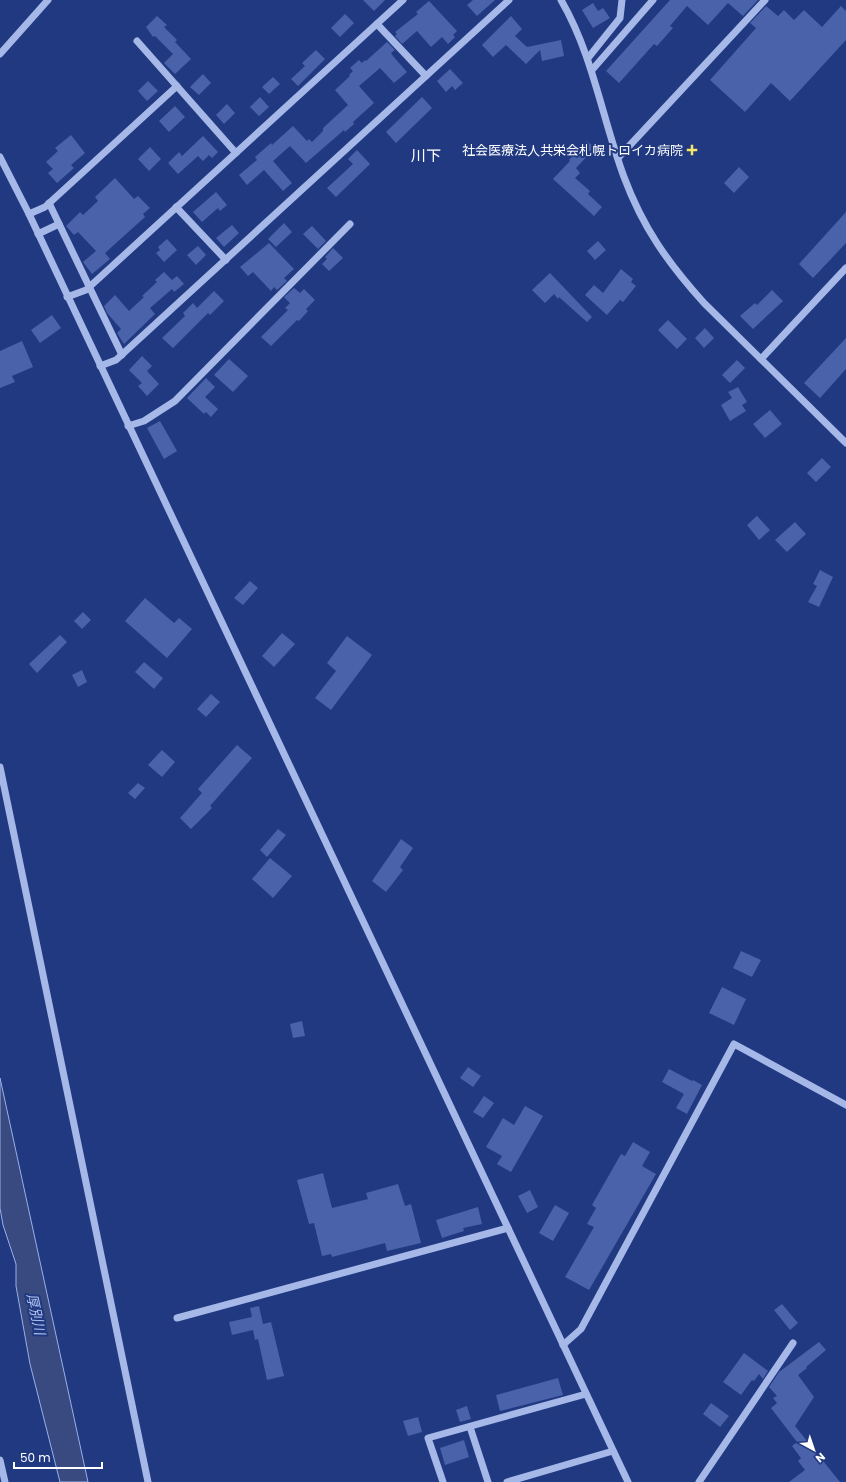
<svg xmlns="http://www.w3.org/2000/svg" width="846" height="1482" font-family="Poppins,'Noto Sans JP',sans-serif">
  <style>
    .water { fill: #384a80; stroke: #99b0e9 }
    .building { fill: #4962aa }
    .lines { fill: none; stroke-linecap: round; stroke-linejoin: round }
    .minor { stroke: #a6b8e8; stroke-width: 7 }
    .poi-dot { fill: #f5e666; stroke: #203981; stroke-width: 1.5 }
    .labels { text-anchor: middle; stroke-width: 4; stroke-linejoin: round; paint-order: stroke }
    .poi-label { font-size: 13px; fill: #fff; stroke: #203981; text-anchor: end }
    .water-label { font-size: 14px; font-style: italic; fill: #b1c2f0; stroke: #203981 }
    .quarter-label { font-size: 15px; fill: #fff; stroke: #203981 }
  </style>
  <rect width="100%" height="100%" fill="#203981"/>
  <polygon class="water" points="0,1078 88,1482 60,1482 30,1364 16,1286 16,1264 3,1225 0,1208"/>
  <g class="building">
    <polygon points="363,0 385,0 374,11"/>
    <polygon points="473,0 495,0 477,16 467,5"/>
    <polygon points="670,0 758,0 743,16 728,3 708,25 687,6 670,26 673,28 657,46 654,44 619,83 606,71"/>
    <polygon points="429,1 457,31 453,35 455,37 448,44 442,37 431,47 417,31 402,44 395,36 397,34 395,32 418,14 416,12"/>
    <polygon points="593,3 598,11 603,8 610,18 593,28 582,10"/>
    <polygon points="766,6 778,16 784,10 794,20 804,10 822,27 841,6 846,11 846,40 790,101 771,83 745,112 710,80 756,28 750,23"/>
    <polygon points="345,14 354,23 340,37 331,28"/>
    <polygon points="157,16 167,25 164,27 177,40 175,42 191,59 175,74 164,63 173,54 155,36 153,37 146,27"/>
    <polygon points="511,16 522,29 515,36 527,47 561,40 564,56 542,61 540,50 526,64 506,45 493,57 482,45"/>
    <polygon points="387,42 395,50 391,53 393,56 407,72 394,83 380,68 359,86 374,103 353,122 354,124 345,132 344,130 306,163 290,146 273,161 292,183 283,191 264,170 247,185 239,175 257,160 255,157 271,143 272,145 293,126 307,141 309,139 312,142 323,131 323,128 348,105 335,90 350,76 349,75 353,71 350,68 359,60 362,63 365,60 366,61"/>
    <polygon points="316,50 325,59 298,86 291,79 305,66 302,63"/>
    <polygon points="450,69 463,83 455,90 452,86 446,92 437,81"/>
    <polygon points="203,74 211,83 199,95 190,87"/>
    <polygon points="273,77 280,84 269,94 262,87"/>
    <polygon points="148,81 158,91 147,101 138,91"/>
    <polygon points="260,97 269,107 259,116 250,107"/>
    <polygon points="422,97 432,108 396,143 386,132"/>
    <polygon points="227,104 235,113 224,124 216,115"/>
    <polygon points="175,106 185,117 169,132 159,121"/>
    <polygon points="71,135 85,153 71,165 74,168 57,183 48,173 53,169 46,162 58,151 55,148"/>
    <polygon points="203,136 218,152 212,158 209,155 203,161 198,156 178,174 168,163 179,152 182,156"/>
    <polygon points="587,141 595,148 576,168 580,173 575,178 590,191 588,194 602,207 594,216 553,179 570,161 569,160"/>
    <polygon points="150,147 161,159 149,171 138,159"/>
    <polygon points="357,150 370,164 336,197 327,188 353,164 348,159"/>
    <polygon points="739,167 749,177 734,193 724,183"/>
    <polygon points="115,178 134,199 138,196 150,208 143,214 145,217 105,253 110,259 92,274 83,262 96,251 78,232 74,235 66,226 80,212 83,215 98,201 95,197"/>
    <polygon points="216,192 227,205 220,211 218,208 202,222 193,212"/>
    <polygon points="846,212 846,243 813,278 799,264"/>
    <polygon points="284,223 292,232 276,247 268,239"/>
    <polygon points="232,225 239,233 224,247 216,238"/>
    <polygon points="312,226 326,241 318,249 303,234"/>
    <polygon points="167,239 177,250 164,262 156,253 160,250 158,247"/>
    <polygon points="598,241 606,250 595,260 587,251"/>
    <polygon points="269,243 294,269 284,278 287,281 277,290 274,287 271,291 253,272 248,276 240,267"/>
    <polygon points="198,246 206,255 196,265 187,255"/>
    <polygon points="333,248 343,258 329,271 322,264 327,259 325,257"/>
    <polygon points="621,269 633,279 631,282 636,286 623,302 620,300 607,315 585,295 594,285 603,293"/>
    <polygon points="164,272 172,280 177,276 184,284 174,292 172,289 150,308 155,314 124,344 117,333 121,329 107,313 104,306 115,295 129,311 144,297 142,296 157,282 155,280"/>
    <polygon points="550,273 592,317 587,322 559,297 558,299 554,294 545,303 532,290"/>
    <polygon points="294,288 300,293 304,289 315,300 306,309 308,311 299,321 297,320 271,346 261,337 288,310 285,308 290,303 284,297"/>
    <polygon points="772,290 783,301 753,329 740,316 755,303 757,305"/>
    <polygon points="214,291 224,301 210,315 208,313 173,348 162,338 185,316 183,313 193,303 197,308"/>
    <polygon points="52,315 61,328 40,343 31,330"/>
    <polygon points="668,320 687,339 677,349 658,330"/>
    <polygon points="705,328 714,338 704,348 695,338"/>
    <polygon points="846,338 846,369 820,398 804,383"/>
    <polygon points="22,341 33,367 12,376 15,382 0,388 0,351"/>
    <polygon points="142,356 152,366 147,371 159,384 147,396 138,386 142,383 129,370"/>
    <polygon points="229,359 248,376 233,392 214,375"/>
    <polygon points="737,360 745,368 730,383 722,375"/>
    <polygon points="206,378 215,387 205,397 218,409 211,417 206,412 204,414 187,398"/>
    <polygon points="738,387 747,402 742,405 746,411 730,421 721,405 732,398 728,392"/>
    <polygon points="770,410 782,424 765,438 753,424"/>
    <polygon points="160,421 177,451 164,459 147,428"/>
    <polygon points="822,458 831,467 816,482 807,473"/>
    <polygon points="757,516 770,530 759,540 747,525"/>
    <polygon points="795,522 806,534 787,552 775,540"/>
    <polygon points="820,570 833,577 819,607 808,602 817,586 813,584"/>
    <polygon points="250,581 258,588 243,605 234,598"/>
    <polygon points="145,598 174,623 179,618 192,629 167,658 125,621"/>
    <polygon points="83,612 91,620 82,629 74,621"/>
    <polygon points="282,633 295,644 274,667 262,656"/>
    <polygon points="60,635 67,642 37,673 29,664"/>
    <polygon points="347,636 372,655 331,710 315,698 336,671 327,663"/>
    <polygon points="144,662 163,678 154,689 135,672"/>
    <polygon points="82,670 87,682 78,687 72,675"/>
    <polygon points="211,694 220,702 206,717 197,709"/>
    <polygon points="237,745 252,758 210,806 212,808 191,829 180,818 202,793 198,789"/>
    <polygon points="162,750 175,762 162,777 148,765"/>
    <polygon points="138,783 145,788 135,799 128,793"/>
    <polygon points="278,829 286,835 267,857 260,850"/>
    <polygon points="401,839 413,848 400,867 403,870 386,892 372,881"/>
    <polygon points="270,858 292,876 273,898 252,879"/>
    <polygon points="741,951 761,960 752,977 733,968"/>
    <polygon points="722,987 746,999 734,1025 709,1013"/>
    <polygon points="302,1021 305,1036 293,1038 290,1024"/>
    <polygon points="468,1067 481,1076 473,1087 460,1078"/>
    <polygon points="669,1069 692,1081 693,1080 702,1085 687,1114 676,1108 684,1094 662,1082"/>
    <polygon points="484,1096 494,1103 483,1118 473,1112"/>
    <polygon points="525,1106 543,1116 511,1172 497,1164 502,1156 486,1147 503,1118 514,1125"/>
    <polygon points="633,1142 650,1152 642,1166 656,1174 589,1290 565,1277 594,1227 587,1224 596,1208 592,1205 621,1154 625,1156"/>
    <polygon points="323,1173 332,1208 368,1199 366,1193 398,1184 405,1206 411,1204 421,1243 387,1251 385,1243 332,1257 331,1254 322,1256 314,1223 309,1224 297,1180"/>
    <polygon points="530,1190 538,1207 527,1213 518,1196"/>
    <polygon points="555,1205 569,1213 553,1241 539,1233"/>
    <polygon points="478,1207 482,1224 463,1228 464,1231 442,1238 436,1220"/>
    <polygon points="782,1304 798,1323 790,1330 774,1310"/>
    <polygon points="259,1306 263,1324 271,1322 284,1376 267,1380 258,1339 255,1340 253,1330 232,1335 229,1322 252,1317 250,1308"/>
    <polygon points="819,1342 826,1350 806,1367 807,1368 798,1375 814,1397 795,1426 840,1482 789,1482 805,1470 798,1461 801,1458 792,1446 797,1442 771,1408 777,1403 773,1398 777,1396 769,1387 779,1372"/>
    <polygon points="744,1353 768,1371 763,1379 759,1374 754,1381 752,1380 741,1395 723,1382"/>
    <polygon points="558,1378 563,1395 500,1411 496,1395"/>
    <polygon points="711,1403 729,1416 720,1427 703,1414"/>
    <polygon points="467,1406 471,1419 460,1422 456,1410"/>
    <polygon points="418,1417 422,1432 408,1436 403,1421"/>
    <polygon points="464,1440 469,1457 445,1465 440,1448"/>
  </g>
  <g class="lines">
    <g class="minor">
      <path d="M561,0C593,55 602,118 624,177C643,228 668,263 704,303L846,443"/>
      <polyline points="377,24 426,76"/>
      <polyline points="137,41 236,153"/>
      <polyline points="0,54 48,0"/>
      <polyline points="588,58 620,18 622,0"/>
      <polyline points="592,70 653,0"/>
      <polyline points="0,157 29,214 628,1482"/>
      <polyline points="618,158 765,0"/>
      <polyline points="49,203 122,355"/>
      <polyline points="176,207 226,260"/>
      <polyline points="29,214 45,207 177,86"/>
      <polyline points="38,234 59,224"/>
      <polyline points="67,297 86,290 403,0"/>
      <polyline points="761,359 846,268"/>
      <polyline points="100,366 116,360 509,0"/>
      <polyline points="128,426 144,421 175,401 350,224"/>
      <polyline points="0,767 148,1482"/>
      <polyline points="177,1318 508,1228"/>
      <polyline points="563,1345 581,1329 734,1044 846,1105"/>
      <polyline points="470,1427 488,1482"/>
      <polyline points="0,1460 5,1482"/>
      <polyline points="443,1482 428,1438 586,1394"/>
      <polyline points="507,1482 613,1451"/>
      <polyline points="699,1482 793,1343"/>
    </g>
  </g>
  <path class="poi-dot" d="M690 144h4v4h4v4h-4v4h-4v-4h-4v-4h4z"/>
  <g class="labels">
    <g class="poi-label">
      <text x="683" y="155">社会医療法人共栄会札幌トロイカ病院</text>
    </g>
    <g class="water-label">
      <text transform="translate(36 1314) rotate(78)" y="5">厚別川</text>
    </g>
    <g class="quarter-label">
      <text x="426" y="161">川下</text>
    </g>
  </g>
  <g transform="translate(814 1450) rotate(140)" stroke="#203981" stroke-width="3" paint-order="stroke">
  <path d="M0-3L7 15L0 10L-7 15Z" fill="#ffffff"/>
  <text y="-6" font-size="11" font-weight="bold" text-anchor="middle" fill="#ffffff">N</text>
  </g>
  <path d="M14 1462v6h88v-6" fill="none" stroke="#ffffff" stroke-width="2"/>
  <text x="20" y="1462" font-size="12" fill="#ffffff" stroke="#203981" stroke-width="3" paint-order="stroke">50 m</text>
</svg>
